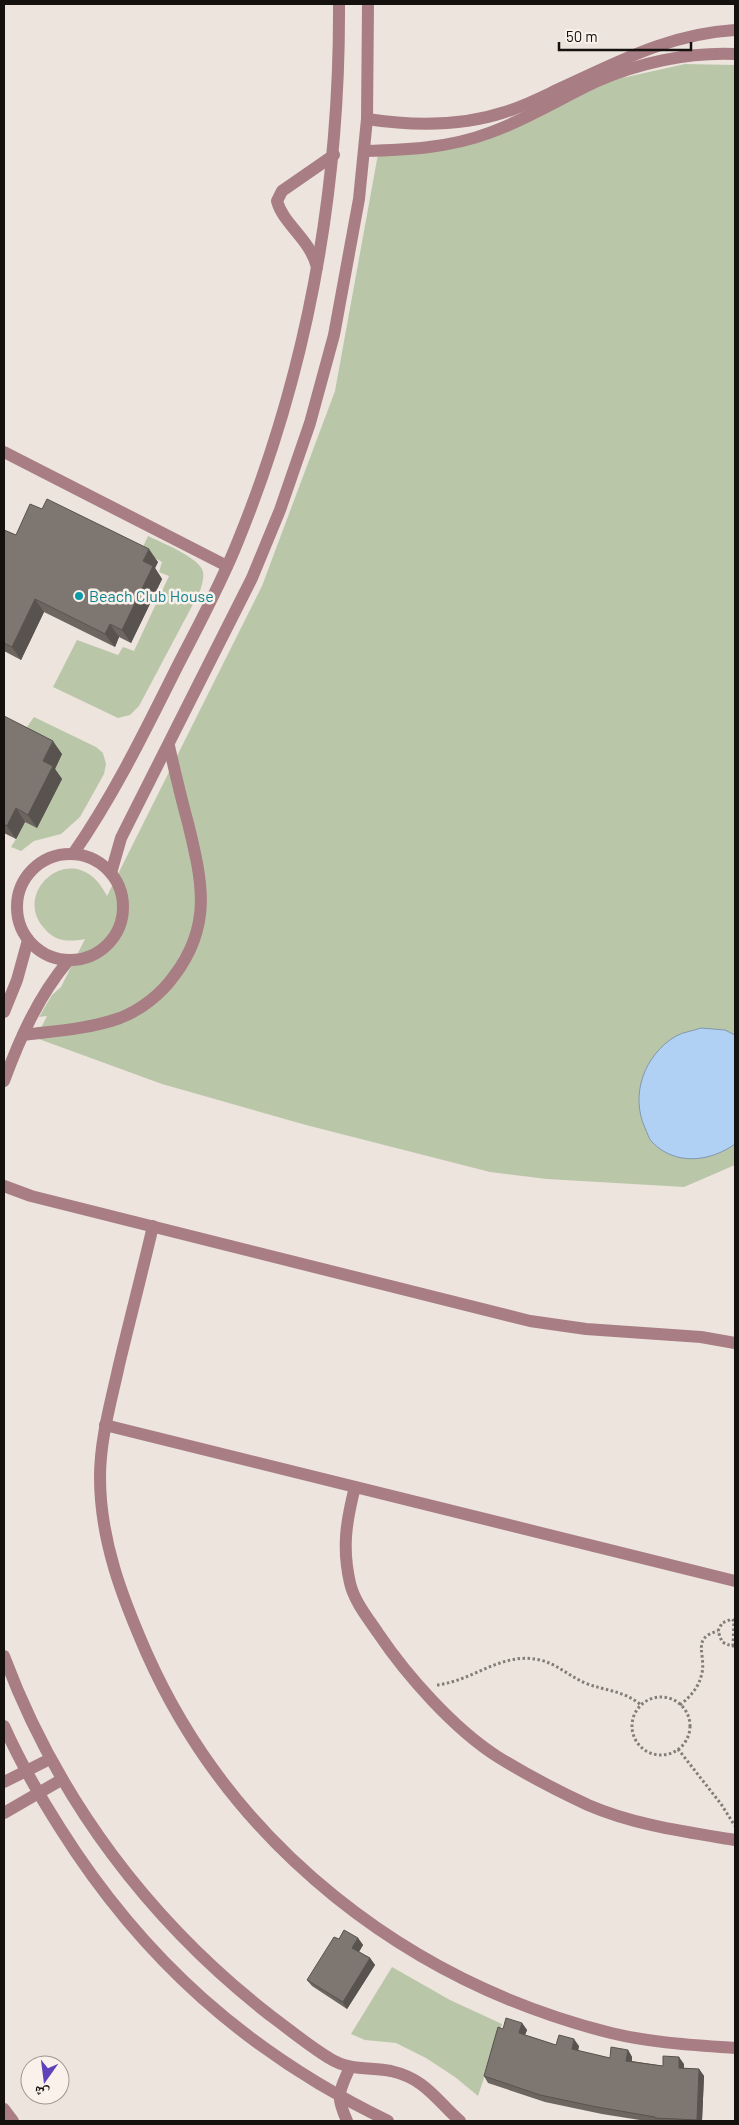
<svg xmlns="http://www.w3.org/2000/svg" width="739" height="2125" font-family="Barlow,'Noto Naskh Arabic',sans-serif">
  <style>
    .green { fill: #b9c7a8 }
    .water { fill: #b0d1f3; stroke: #8197af }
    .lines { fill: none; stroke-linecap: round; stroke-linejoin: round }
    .path { stroke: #837d78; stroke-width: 3; stroke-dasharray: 2.5 2.5; stroke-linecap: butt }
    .minor { stroke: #a87e84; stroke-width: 12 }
    .wall { fill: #6c6560 }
    .shaded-wall { fill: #58534e }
    .building { fill: #7e7670; stroke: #58534e }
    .culture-dot { fill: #0f9aa8; stroke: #faf1ea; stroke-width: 2 }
    .labels { text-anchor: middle; stroke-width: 5; stroke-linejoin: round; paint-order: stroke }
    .culture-label { font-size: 16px; fill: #0d838f; stroke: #faf1ea; text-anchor: start }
  </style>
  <rect width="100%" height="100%" fill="#ede4dd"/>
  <g class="green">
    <path d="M685,64L735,65V1165L684,1187L547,1179L490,1172L306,1125L162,1084L36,1038L47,1016L39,1017L52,995L61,987L85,939C69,942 55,942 44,928C10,891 76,834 107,896L262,586L335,391L378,154L437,146L613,80Z"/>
    <path d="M148,536C160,542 201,558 203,572C204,578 202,585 200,591L139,706L130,715L118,718L53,687L77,640L118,655L123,647L134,651L169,576L159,572L162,562L141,551Z"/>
    <polygon points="34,717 96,747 103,753 106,764 104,774 80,817 61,834 34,841 21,851 11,847 16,839 22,734"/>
    <polygon points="392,1967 450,2000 502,2024 478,2096 455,2077 426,2058 396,2043 365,2040 351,2034"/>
  </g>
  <path class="water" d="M701,1028L725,1030L735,1035V1144C710,1162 675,1166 652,1142C649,1139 647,1132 645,1128C630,1095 644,1055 676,1036C683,1032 693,1031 701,1028Z"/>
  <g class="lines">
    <g class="path">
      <path d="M733,1646L734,1621L732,1619L722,1623L718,1631L722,1642C727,1644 730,1646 735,1646"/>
      <path d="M437,1685C473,1681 502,1651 540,1660C557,1664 569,1676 585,1683C605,1691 623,1690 641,1705"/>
      <circle cx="661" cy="1726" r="29"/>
      <path d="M680,1705C691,1696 699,1687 702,1673C706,1654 691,1638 718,1631"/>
      <polyline points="678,1749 721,1804 735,1826"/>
    </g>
    <g class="minor">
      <path d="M367,119C413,126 460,127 505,112C525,106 542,97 561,88C620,61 669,34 735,30"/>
      <path d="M365,151C406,150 449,148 489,133C526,120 559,99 595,82C638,63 688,52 735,54"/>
      <path d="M317,267C310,239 283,224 277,201L282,191L334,155"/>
      <polyline points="4,452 227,566"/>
      <circle cx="70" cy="907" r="53"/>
      <path d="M73,854C114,795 145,731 177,667C198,626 221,584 238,541C308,369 340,189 339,4"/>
      <polyline points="111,873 121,838 129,822 252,578 280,510 310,423 334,335 359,199 367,119 368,4"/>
      <polyline points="4,1012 17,980 28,940"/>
      <path d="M23,1035C55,1031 89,1029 120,1018C141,1010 161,994 174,976C213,925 202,881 188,823C181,798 175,772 169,746"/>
      <path d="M4,1081C20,1038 38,997 68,961"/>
      <polyline points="4,1186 31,1196 530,1321 586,1329 701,1337 735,1343"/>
      <path d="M153,1226C142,1273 130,1319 119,1365C111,1402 100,1439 100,1477C100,1540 122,1597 147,1654C233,1847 408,1982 611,2033C652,2043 694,2045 735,2048"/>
      <polyline points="105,1425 735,1581"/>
      <path d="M355,1487C346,1522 342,1548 350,1583C354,1601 368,1618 378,1633C407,1676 454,1729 498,1757C527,1775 558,1791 588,1805C634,1825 686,1832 735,1840"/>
      <path d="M4,1656C58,1800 150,1922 271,2016C290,2030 309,2046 329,2058C349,2071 370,2067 391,2071C426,2079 436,2100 460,2121"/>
      <path d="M4,1726C20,1762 39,1795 60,1828C143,1960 248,2053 388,2121"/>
      <polyline points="4,1782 50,1759"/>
      <polyline points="4,1813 61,1780"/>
      <polyline points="4,2109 13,2121"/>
      <path d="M347,2121C335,2094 339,2093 350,2067"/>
    </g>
  </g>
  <g class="wall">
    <polygon points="4,530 16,535 158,562 155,568 162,579 131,643 119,637 115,647 44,612 21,660 4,651"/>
    <polygon points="4,716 62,754 55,769 62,779 37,828 25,822 16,839 4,833"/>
    <polygon points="358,1938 363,1945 359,1952 370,1958 375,1965 347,2009 312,1986 307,1980 339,1939"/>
    <polygon points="522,2023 527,2030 525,2035 556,2045 579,2046 578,2051 610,2058 628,2050 632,2057 632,2061 663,2066 684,2064 684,2068 699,2069 704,2076 702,2121 646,2121 602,2114 545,2102 488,2083 484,2076"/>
  </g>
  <g class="shaded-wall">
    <polygon points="149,549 158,562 155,568 162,579 131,643 122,630 143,561"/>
    <polygon points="35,599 44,612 21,660 12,647"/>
    <polygon points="110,624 119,637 115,647 105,634"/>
    <polygon points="53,741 62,754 55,769 62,779 37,828 28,815 43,761"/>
    <polygon points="16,808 25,822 16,839 7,826"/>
    <polygon points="358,1938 363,1945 357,1955 352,1948"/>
    <polygon points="370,1958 375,1965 347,2009 343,2002"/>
    <polygon points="522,2023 527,2030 523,2040 519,2033"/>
    <polygon points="574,2039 579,2046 577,2056 572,2049"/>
    <polygon points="628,2050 632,2057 631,2067 626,2061"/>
    <polygon points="679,2057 684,2064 684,2075 679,2068"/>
    <polygon points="699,2069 704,2076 702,2121 698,2121 697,2120"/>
  </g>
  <g class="building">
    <polygon points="47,499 149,549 143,561 153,566 122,630 110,624 105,634 35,599 12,647 4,643 4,530 16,535 30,504 42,509"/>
    <polygon points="4,716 53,741 43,761 53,766 28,815 16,808 7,826 4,824"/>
    <polygon points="344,1930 358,1938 352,1948 370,1958 343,2002 307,1980 334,1937 339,1939"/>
    <polygon points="506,2018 522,2023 519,2033 556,2045 559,2035 574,2039 572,2049 610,2058 611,2047 628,2050 626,2061 663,2066 663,2056 679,2057 679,2068 699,2069 697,2120 655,2118 655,2117 597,2107 540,2095 484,2076 498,2027 503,2029"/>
  </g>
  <circle class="culture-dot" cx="79" cy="596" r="5"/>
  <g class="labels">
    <g class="culture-label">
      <text x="89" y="602">Beach Club House</text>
    </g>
  </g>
  <rect width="739" height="2125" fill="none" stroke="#14110f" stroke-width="10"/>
  <g transform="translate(45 2080) rotate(194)"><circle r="24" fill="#faf1ea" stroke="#9e9792"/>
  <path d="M0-4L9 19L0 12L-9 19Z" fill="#5f41b9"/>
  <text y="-8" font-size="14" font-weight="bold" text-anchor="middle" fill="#14110f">ش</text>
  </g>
  <path d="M559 42v8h132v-8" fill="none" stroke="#14110f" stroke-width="2.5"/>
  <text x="566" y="42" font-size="15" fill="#14110f" stroke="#faf1ea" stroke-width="4" paint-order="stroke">50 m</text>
</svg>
